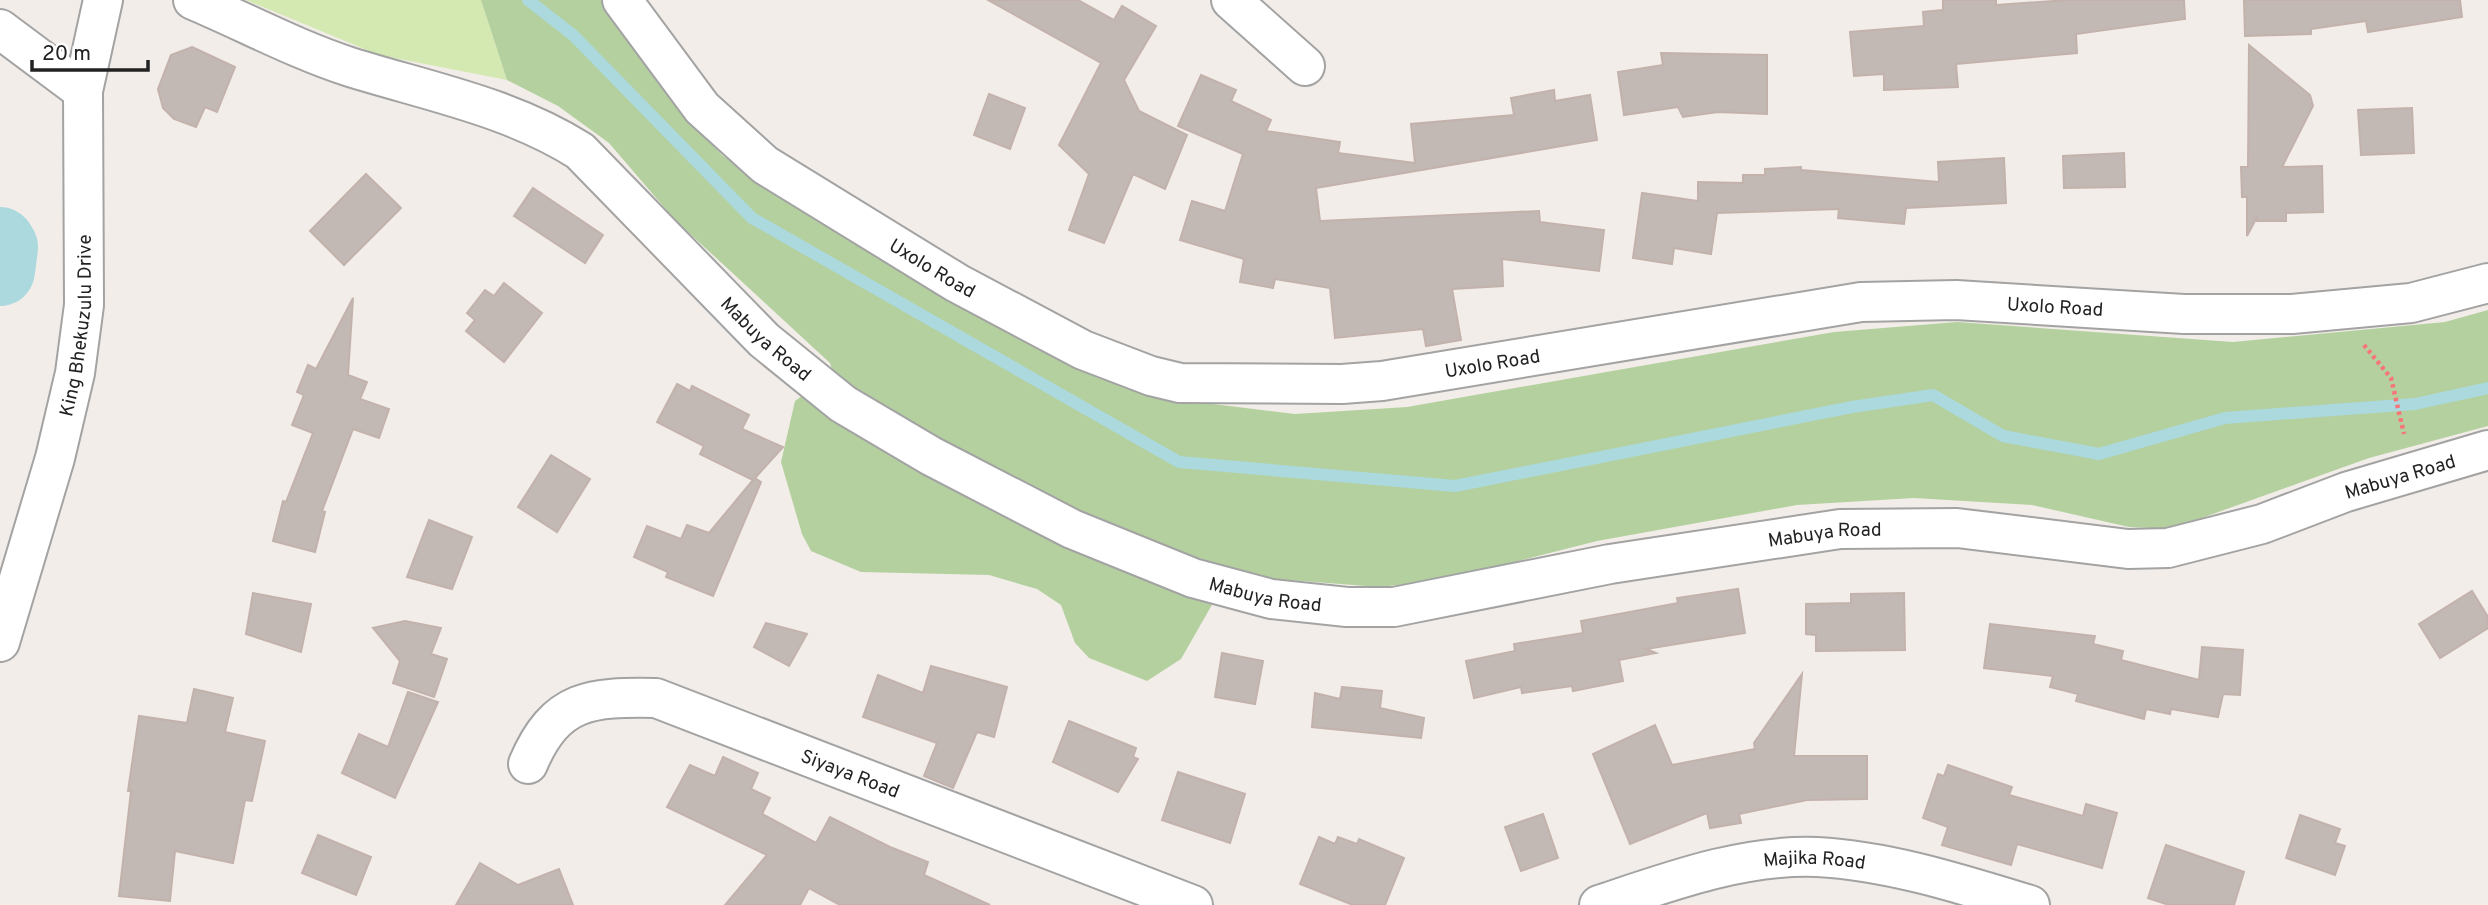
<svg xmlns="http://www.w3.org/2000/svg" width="2488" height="905" font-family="Overpass,sans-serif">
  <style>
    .grass { fill: #d4e9b1 }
    .forest { fill: #b4d09f }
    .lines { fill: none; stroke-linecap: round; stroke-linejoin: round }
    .stream { stroke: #abd9de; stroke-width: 12 }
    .river { stroke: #abd9de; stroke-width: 70 }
    .building { fill: #c2b9b5; stroke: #c3b2ab; stroke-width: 2 }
    .minor-casing { stroke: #a3a3a3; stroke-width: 42 }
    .path { stroke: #f77579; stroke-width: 4.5; stroke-dasharray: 3.5 3.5; stroke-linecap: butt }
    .minor { stroke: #fff; stroke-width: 38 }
    .labels { text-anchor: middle; stroke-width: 5; stroke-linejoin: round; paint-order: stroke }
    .street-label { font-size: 19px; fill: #222; stroke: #fff }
  </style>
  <rect width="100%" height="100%" fill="#f2ede9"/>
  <polygon class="grass" points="246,0 481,0 507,80 379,55"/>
  <polygon class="forest" points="481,0 601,0 685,117 723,156 950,301 1164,398 1295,414 1407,407 1834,332 1957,322 2233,342 2445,322 2488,310 2488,426 2369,458 2171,529 2129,527 2032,505 1914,498 1797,505 1597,541 1443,580 1379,587 1236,576 1217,596 1181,659 1147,681 1089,658 1075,643 1061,605 1037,589 989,575 861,572 811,551 802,534 781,462 795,401 833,373 830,363 675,220 609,143 558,106 507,80"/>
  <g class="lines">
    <polyline class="stream" points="528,0 573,35 752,218 1179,462 1455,486 1852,407 1933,395 2003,436 2099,454 2225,418 2415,404 2488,388"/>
    <polyline class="river" points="0,242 3,247 0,271"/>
  </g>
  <g class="building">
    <polygon points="988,0 1078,0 1114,20 1122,6 1156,26 1124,80 1139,111 1187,135 1165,189 1133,174 1104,243 1069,230 1089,174 1059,145 1101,63"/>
    <polygon points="1943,0 1996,0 1996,5 2068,0 2184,0 2185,19 2076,34 2077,53 1956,64 1958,87 1884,90 1884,74 1854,76 1850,32 1924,26 1923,12 1943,10"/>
    <polygon points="2244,0 2460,0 2462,17 2368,32 2366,21 2311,29 2311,34 2245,36"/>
    <polygon points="2249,45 2310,95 2313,106 2282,167 2322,166 2323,212 2286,213 2286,221 2257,221 2257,217 2247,236 2247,197 2242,197 2241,167 2248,167"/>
    <polygon points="192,47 235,67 217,112 205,107 196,127 174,119 163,108 158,89 171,55"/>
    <polygon points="1661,53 1767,55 1767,114 1718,112 1683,117 1678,107 1624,115 1618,72 1663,65"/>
    <polygon points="1201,75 1236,90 1231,101 1271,120 1266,131 1340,142 1338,153 1415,163 1411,124 1514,115 1511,98 1554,90 1555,101 1590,95 1597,140 1316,188 1320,221 1539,211 1540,222 1604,230 1599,271 1502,259 1503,286 1452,289 1461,340 1426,346 1423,329 1335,338 1330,288 1275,279 1273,288 1240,282 1244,259 1180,240 1192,201 1225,211 1243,154 1178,126"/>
    <polygon points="989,94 1025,108 1010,149 974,135"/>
    <polygon points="2412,108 2414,153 2361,155 2358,110"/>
    <polygon points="2124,153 2125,187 2064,188 2063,156"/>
    <polygon points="2004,158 2006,203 1906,208 1904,224 1838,218 1839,209 1717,213 1711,254 1674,248 1672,264 1633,258 1642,193 1698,201 1698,182 1743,183 1743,175 1765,175 1765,169 1801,167 1801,170 1939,182 1938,162"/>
    <polygon points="366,174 401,208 344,265 310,231"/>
    <polygon points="533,188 603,235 585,263 514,216"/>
    <polygon points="504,283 542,313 504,362 466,331 475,320 467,313 485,290 494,296"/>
    <polygon points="353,298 348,375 367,382 360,399 389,409 379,438 353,429 322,511 325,512 315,552 273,541 283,501 286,502 313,433 292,425 304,395 297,392 308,365 316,369"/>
    <polygon points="677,384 690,391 692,386 749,415 742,429 783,447 755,478 761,482 713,596 666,577 668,572 634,557 647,526 681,539 687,525 709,533 753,480 700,454 704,446 657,422"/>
    <polygon points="551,455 590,479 557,532 518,507"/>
    <polygon points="429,520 472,537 452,589 407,577"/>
    <polygon points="1738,589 1745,633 1646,649 1656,653 1619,660 1623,681 1573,691 1572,686 1522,693 1521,687 1474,698 1466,661 1515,651 1514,644 1583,633 1581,621 1678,603 1677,598"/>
    <polygon points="2472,591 2488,617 2488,628 2440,658 2419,624"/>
    <polygon points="253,593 311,604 301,652 246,634"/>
    <polygon points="1904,593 1905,650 1816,651 1816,635 1806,634 1806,604 1851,603 1851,594"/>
    <polygon points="405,621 441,628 431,654 447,659 434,697 393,683 400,661 373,628"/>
    <polygon points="766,623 807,634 789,666 754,647"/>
    <polygon points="1990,624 2095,636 2093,644 2123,651 2121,660 2199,680 2202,647 2243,650 2240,695 2223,694 2218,717 2171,709 2170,714 2146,709 2144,719 2076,701 2078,694 2050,687 2053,676 1984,668"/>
    <polygon points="1222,653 1263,661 1255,704 1215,697"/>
    <polygon points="931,666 1007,687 994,737 977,732 953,788 924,776 937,743 863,717 878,675 923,693"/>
    <polygon points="1802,674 1794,756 1867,756 1867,799 1807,800 1739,814 1741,823 1710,828 1707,813 1630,844 1593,754 1655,725 1672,765 1755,749 1754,743"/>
    <polygon points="1342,687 1382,691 1380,708 1424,718 1421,738 1312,727 1315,693 1340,699"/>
    <polygon points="194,689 233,698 225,732 265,741 252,801 245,800 233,863 175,851 170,901 119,896 131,791 128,791 139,716 187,723"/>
    <polygon points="408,692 438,702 395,798 342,773 359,734 388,747"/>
    <polygon points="1069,721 1136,748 1133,757 1138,759 1118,792 1053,762"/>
    <polygon points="723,757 758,773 751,789 770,798 762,814 816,843 830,817 890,847 928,862 924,875 990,905 840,905 809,888 800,905 725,905 767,855 667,807 690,765 715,776"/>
    <polygon points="1948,765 2012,787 2009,795 2083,816 2086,804 2117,813 2102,868 2017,844 2011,865 1942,845 1948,827 1923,818 1938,774 1944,776"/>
    <polygon points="1178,772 1245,794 1230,843 1162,820"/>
    <polygon points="1543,814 1558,858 1521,871 1505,827"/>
    <polygon points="2300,815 2340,829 2335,843 2345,846 2335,875 2286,858"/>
    <polygon points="318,835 371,857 356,895 302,873"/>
    <polygon points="1319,837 1335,844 1338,837 1357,844 1359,839 1404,858 1385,905 1353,905 1300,884"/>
    <polygon points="2166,845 2244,872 2234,905 2169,905 2148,898"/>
    <polygon points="480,863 518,885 559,869 573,905 456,905"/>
  </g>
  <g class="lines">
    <defs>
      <g id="minor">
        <path id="s1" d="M193,0C245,22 297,50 350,67C427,91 511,107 580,151L764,340L843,404L931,456L1072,529L1193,578L1271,599L1347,607H1394L1610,564L1840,529L1957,528L2128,549L2168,548L2262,524L2346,492L2488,450"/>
        <path id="s2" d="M622,0L702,108L765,165L957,283L1083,350L1151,376L1180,383L1342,384L1382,381L1861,302L1956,300L2184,314H2292L2411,303L2488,283"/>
        <polyline points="1231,0 1305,66"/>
        <polyline points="0,29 83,91"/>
        <path id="s3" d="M0,642L55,458L75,373L84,305L83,91L103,0"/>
        <path id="s4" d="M528,764C556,698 591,697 656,698L1193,905"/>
        <path id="s5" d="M1599,905C1668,882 1743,854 1817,857C1890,861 1961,884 2030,905"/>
      </g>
    </defs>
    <use href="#minor" class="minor-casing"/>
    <polyline class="path" points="2364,345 2391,378 2404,434"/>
    <use href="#minor" class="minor"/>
  </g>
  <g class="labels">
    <g class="street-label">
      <text dy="7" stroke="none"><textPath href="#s2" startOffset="416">Uxolo Road</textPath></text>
      <text dy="7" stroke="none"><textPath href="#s2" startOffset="1572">Uxolo Road</textPath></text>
      <text dy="7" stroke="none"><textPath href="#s3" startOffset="327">King Bhekuzulu Drive</textPath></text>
      <text dy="7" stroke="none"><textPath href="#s1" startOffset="681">Mabuya Road</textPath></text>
      <text dy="7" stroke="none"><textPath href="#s2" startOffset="1004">Uxolo Road</textPath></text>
      <text dy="7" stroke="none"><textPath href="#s1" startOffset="2403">Mabuya Road</textPath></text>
      <text dy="7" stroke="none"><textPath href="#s1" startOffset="1815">Mabuya Road</textPath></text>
      <text dy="7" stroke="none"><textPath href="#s1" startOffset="1248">Mabuya Road</textPath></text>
      <text dy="7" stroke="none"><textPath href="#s4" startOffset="366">Siyaya Road</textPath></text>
      <text dy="7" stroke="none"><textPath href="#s5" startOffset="222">Majika Road</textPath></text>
    </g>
  </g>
  <path d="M32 60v10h116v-10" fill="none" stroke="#222222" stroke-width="3.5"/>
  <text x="42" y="60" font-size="21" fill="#222222" stroke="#ffffff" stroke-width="5" paint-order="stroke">20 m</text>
</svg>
